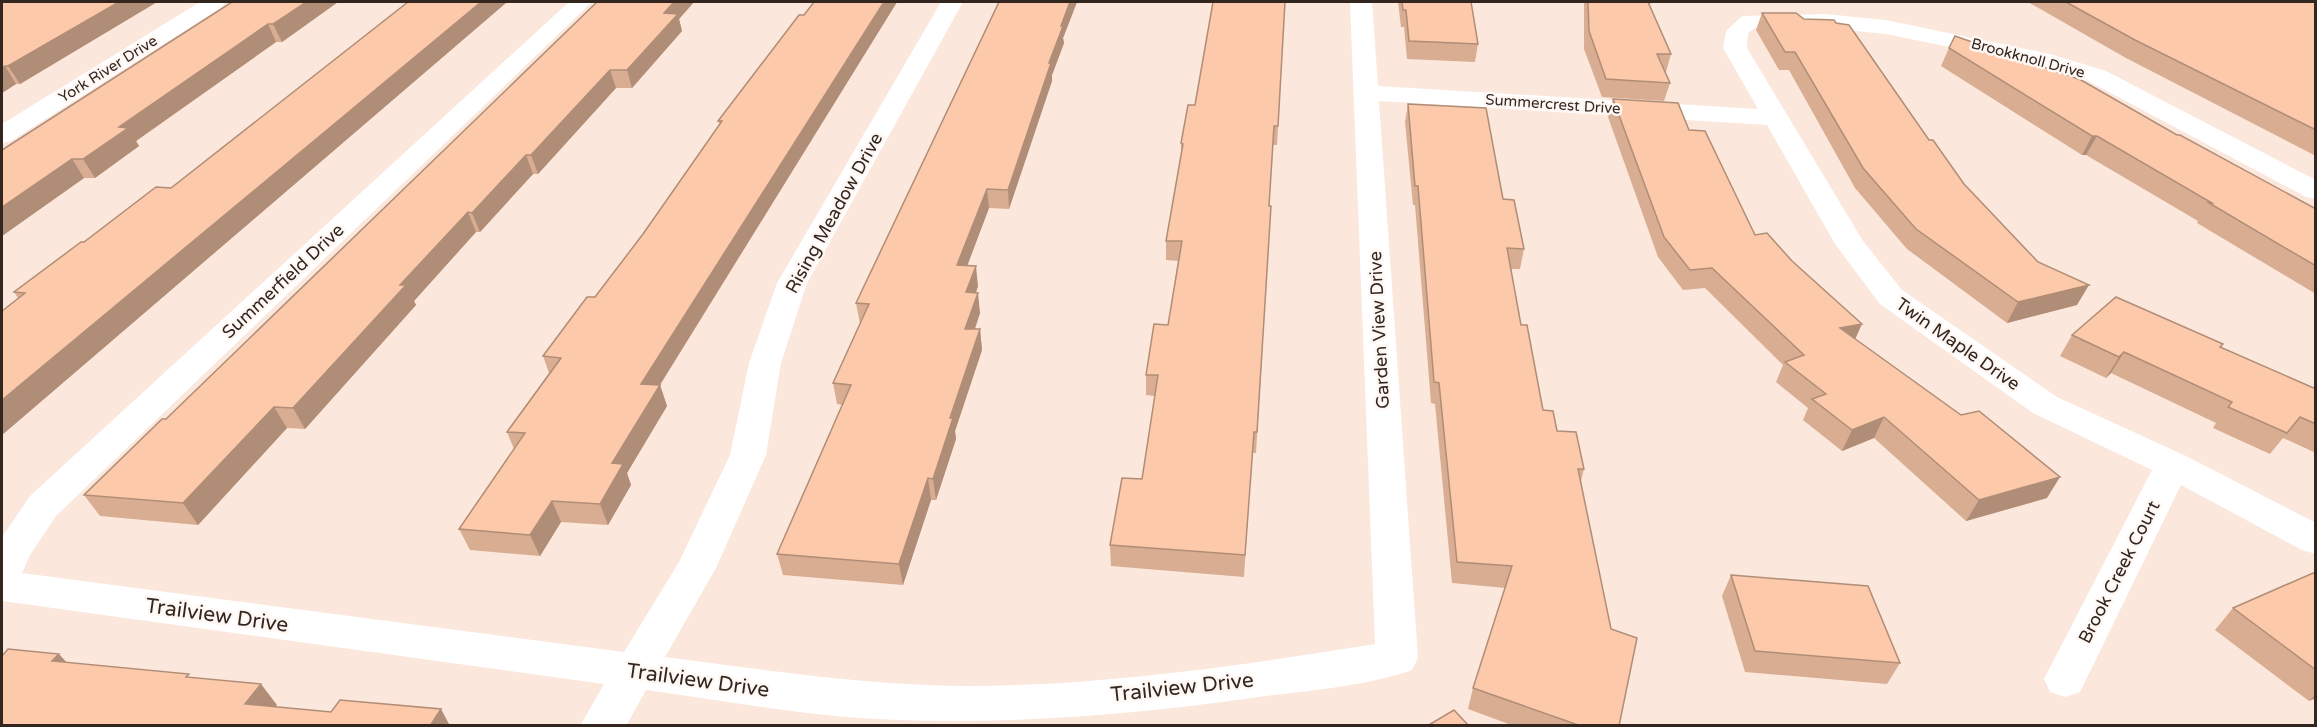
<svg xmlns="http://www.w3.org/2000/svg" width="2317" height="727" font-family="'Varela Round',sans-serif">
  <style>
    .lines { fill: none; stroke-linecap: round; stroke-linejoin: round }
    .minor { fill: #fff; fill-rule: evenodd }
    .wall { fill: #d9ad92 }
    .shaded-wall { fill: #b08d77 }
    .building { fill: #fcc9aa; stroke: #b08d77; stroke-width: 1.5 }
    .labels { text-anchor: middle; stroke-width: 5; stroke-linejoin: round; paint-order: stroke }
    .far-street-label { font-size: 15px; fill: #32261f; stroke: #fef7f3 }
    .street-label { font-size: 18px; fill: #32261f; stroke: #fef7f3 }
    .near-street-label { font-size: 21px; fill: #32261f; stroke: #fef7f3 }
  </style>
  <rect width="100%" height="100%" fill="#fbe7db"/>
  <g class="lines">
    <g class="minor">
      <polygon points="200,2 225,2 222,7 11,141 2,143 2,124"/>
      <path d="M569,2H592L56,516L30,555L22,573L624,652L679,562L730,455L749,363L777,283L941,2H963L807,283L781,363L766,455L716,568L665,657C764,670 863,685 964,686C1101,686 1240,666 1375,644L1350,2H1372L1378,86L1758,109L1723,48L1726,31L1742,16L1825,14L1886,20L2050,54L2106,71L2316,180V199L2306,197L2088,81L2037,65L1886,34L1825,28H1755L1748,33L1747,48L1863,241L1902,290L2057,397L2186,456L2316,523V554L2302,550L2181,485L2080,692L2065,697L2050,692L2044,679L2152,470L2033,413L1880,304L1835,244L1767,125L1379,101L1418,658L1412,670C1363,687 1303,691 1251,698C1117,717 979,727 844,717C778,711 712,699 646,690L626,726H580L604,684L2,601V537L30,496Z"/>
    </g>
  </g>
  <g class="wall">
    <polygon points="2,2 157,2 20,84 16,84 2,93"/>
    <polygon points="232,2 338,2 282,42 276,42 136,141 139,146 95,178 84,178 2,236 2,150"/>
    <polygon points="408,2 507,2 2,435 18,298 14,292 84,242 171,188"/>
    <polygon points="597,2 694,2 679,19 682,31 632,88 616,88 538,174 533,174 480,232 476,232 414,301 416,305 305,429 287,428 198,525 100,516 84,495 166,419"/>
    <polygon points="897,2 660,385 667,406 627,473 631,485 608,525 561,522 540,556 470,550 459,529 514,449 507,432 549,373 543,356 595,297 643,234 720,125 718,121 804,15"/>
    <polygon points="999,2 1077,2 1063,38 1064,43 1052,75 1052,81 1009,209 989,208 967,265 978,286 976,293 980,313 975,329 980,329 982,350 955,431 956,439 936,500 931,500 903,585 783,575 777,554 843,405 837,404 833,383 860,324 856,303"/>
    <polygon points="1285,2 1277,145 1273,145 1269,206 1271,206 1256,453 1252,453 1244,577 1111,566 1110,545 1142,479 1155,396 1146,395 1146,375 1168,325 1178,261 1166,260 1166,241 1181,158 1181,143 1195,105"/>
    <polygon points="1398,2 1471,2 1478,44 1475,62 1407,59 1404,27 1401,27"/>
    <polygon points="1584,2 1655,2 1649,4 1671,54 1666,72 1665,72 1670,83 1664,101 1602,97 1584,49"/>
    <polygon points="2028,2 2316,2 2316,156 2126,58"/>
    <polygon points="1762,13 1929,140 1964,184 2077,305 2007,323 1907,249 1855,188 1789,70 1779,70 1756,30"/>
    <polygon points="1949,48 2177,135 2316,209 2316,294 2197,223 2198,221 2086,155 2082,155 1941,66"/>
    <polygon points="1613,99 1689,130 1755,235 1855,339 2047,498 1966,521 1874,438 1842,451 1803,420 1808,408 1776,382 1783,365 1705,288 1683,290 1658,257 1608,117"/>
    <polygon points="1408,104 1503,199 1524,249 1520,269 1511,269 1521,325 1543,410 1584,469 1581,481 1619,726 1514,726 1468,709 1473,688 1506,588 1452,583 1435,404 1431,403 1415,205 1413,205 1405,122"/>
    <polygon points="2072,335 2223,344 2220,348 2316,389 2316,453 2283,438 2270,454 2213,428 2216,423 2111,373 2106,378 2060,356"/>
    <polygon points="2316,574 2316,698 2309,701 2215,630 2233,608"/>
    <polygon points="1731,575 1900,663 1887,684 1745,672 1722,596"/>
  </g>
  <g class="shaded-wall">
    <polygon points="119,2 157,2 20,84 8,66"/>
    <polygon points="306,2 338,2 282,42 273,24"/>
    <polygon points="481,2 507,2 2,435 2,400"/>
    <polygon points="674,2 694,2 679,19 682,31 632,88 627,70 664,13"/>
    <polygon points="884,2 897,2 648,404 641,384"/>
    <polygon points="1070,2 1077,2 1063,38 1064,43 1052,75 1052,81 1009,209 1008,190 1061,26"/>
    <polygon points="268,24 276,42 136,141 139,146 95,178 83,159 119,127"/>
    <polygon points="5,66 16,84 2,93 2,68"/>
    <polygon points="610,70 616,88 538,174 531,155"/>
    <polygon points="2092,136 2097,136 2086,155 2082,155"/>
    <polygon points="526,155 533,174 480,232 472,213"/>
    <polygon points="72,159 84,178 2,236 2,207"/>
    <polygon points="987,189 989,208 960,285 957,265"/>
    <polygon points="468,212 476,232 414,301 416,305 305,429 293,408 400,285"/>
    <polygon points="976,266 978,286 969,312 966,292"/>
    <polygon points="2089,285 2077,305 2007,323 2018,302"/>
    <polygon points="978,293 980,313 968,349 965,329"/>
    <polygon points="1862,324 1853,344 1840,328"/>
    <polygon points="980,329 982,350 955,431 956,439 936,500 933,479 950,418"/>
    <polygon points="2124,352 2111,373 2106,378 2119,357"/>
    <polygon points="660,385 667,406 627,473 631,485 608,525 600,504 612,463"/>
    <polygon points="274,407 287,428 198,525 183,503"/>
    <polygon points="1884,417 1874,438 1842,451 1852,430"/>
    <polygon points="2060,477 2047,498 1966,521 1979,500"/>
    <polygon points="928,478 931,500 903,585 899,564"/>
    <polygon points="552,501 561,522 540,556 530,535"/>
    <polygon points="59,654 78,675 52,661"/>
    <polygon points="261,684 277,705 262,725 245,704"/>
    <polygon points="2316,694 2316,698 2309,701"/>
    <polygon points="441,709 450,726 430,726"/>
  </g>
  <g class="building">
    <polygon points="2,2 119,2 8,66 5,66 2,68"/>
    <polygon points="232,2 306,2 273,24 268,24 119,127 128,128 83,159 72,159 2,207 2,150"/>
    <polygon points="408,2 481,2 2,400 2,311 25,293 14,292 81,242 84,242 156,187 171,188"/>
    <polygon points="597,2 674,2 664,13 678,14 627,70 610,70 531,155 526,155 472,213 468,212 400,285 406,285 293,408 274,407 183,503 84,495 162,419 166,419"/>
    <polygon points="814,2 884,2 641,384 660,385 612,463 623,464 600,504 552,501 530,535 459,529 525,433 507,432 561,358 543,356 587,297 595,297 643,234 722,121 718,121 799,15 804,15"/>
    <polygon points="999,2 1070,2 1061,26 1063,26 1049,63 1051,63 1008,190 987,189 957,265 976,266 966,292 978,293 965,329 980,329 950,418 953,418 933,479 928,478 899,564 777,554 851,385 833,383 869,304 856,303"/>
    <polygon points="1213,2 1285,2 1278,126 1274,126 1269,206 1271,206 1257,432 1254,432 1245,555 1110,545 1122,478 1142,479 1158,375 1146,375 1154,324 1168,325 1182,241 1166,241 1183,144 1181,143 1188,105 1195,105"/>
    <polygon points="1402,2 1471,2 1478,44 1409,41 1406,10 1403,10"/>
    <polygon points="1588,2 1648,2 1671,54 1657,54 1670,83 1606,79 1589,31"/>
    <polygon points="2066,2 2316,2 2316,130 2135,40"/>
    <polygon points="1762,13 1796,13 1804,19 1834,20 1836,23 1849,25 1929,140 1933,140 1964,184 2038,262 2089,285 2018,302 1916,229 1863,168 1795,52 1785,52"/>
    <polygon points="1955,36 2081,80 2177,135 2180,135 2316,209 2316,266 2209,203 2212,203 2097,136 2092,136 1949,48"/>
    <polygon points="1613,99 1678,103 1689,130 1705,131 1755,235 1767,233 1792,261 1862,324 1840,328 1961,415 1979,411 2060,477 1979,500 1884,417 1852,430 1812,399 1826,394 1785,362 1804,355 1712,268 1690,270 1664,237"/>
    <polygon points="1408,104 1486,108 1503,199 1514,200 1524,249 1507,248 1521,325 1527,325 1543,410 1553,411 1557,431 1576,432 1584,469 1578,469 1611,629 1637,638 1619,726 1581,726 1473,688 1512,566 1457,562 1439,383 1434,382 1418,186 1415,186"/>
    <polygon points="2116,297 2223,344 2220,347 2316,389 2316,424 2300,417 2287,433 2228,407 2232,402 2124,352 2119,357 2072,335"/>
    <polygon points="2313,573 2316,574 2316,670 2233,608"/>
    <polygon points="1731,575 1868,586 1900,663 1755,651"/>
    <polygon points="8,649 59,654 52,661 189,674 186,677 261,684 245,704 331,712 340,700 441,709 430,726 2,726 2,656"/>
    <polygon points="1454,710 1469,726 1427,726"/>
  </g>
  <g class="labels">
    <g class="far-street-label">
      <text transform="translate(2028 58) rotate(15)" y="5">Brookknoll Drive</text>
      <text transform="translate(108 69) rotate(-32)" y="5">York River Drive</text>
      <text transform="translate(1553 104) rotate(4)" y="5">Summercrest Drive</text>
    </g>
    <g class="street-label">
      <text transform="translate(834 213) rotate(-61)" y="6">Rising Meadow Drive</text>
      <text transform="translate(283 281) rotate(-43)" y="6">Summerfield Drive</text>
      <text transform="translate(1379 330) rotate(-93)" y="6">Garden View Drive</text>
      <text transform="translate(1958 344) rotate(35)" y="6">Twin Maple Drive</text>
      <text transform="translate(2119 572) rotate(-63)" y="6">Brook Creek Court</text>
    </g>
    <g class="near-street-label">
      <text transform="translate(217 615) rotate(8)" y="7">Trailview Drive</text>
      <text transform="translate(698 680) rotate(8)" y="7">Trailview Drive</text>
      <text transform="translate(1182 687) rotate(-6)" y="7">Trailview Drive</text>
    </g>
  </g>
  <rect width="2317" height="727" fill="none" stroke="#32261f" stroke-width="6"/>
</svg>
